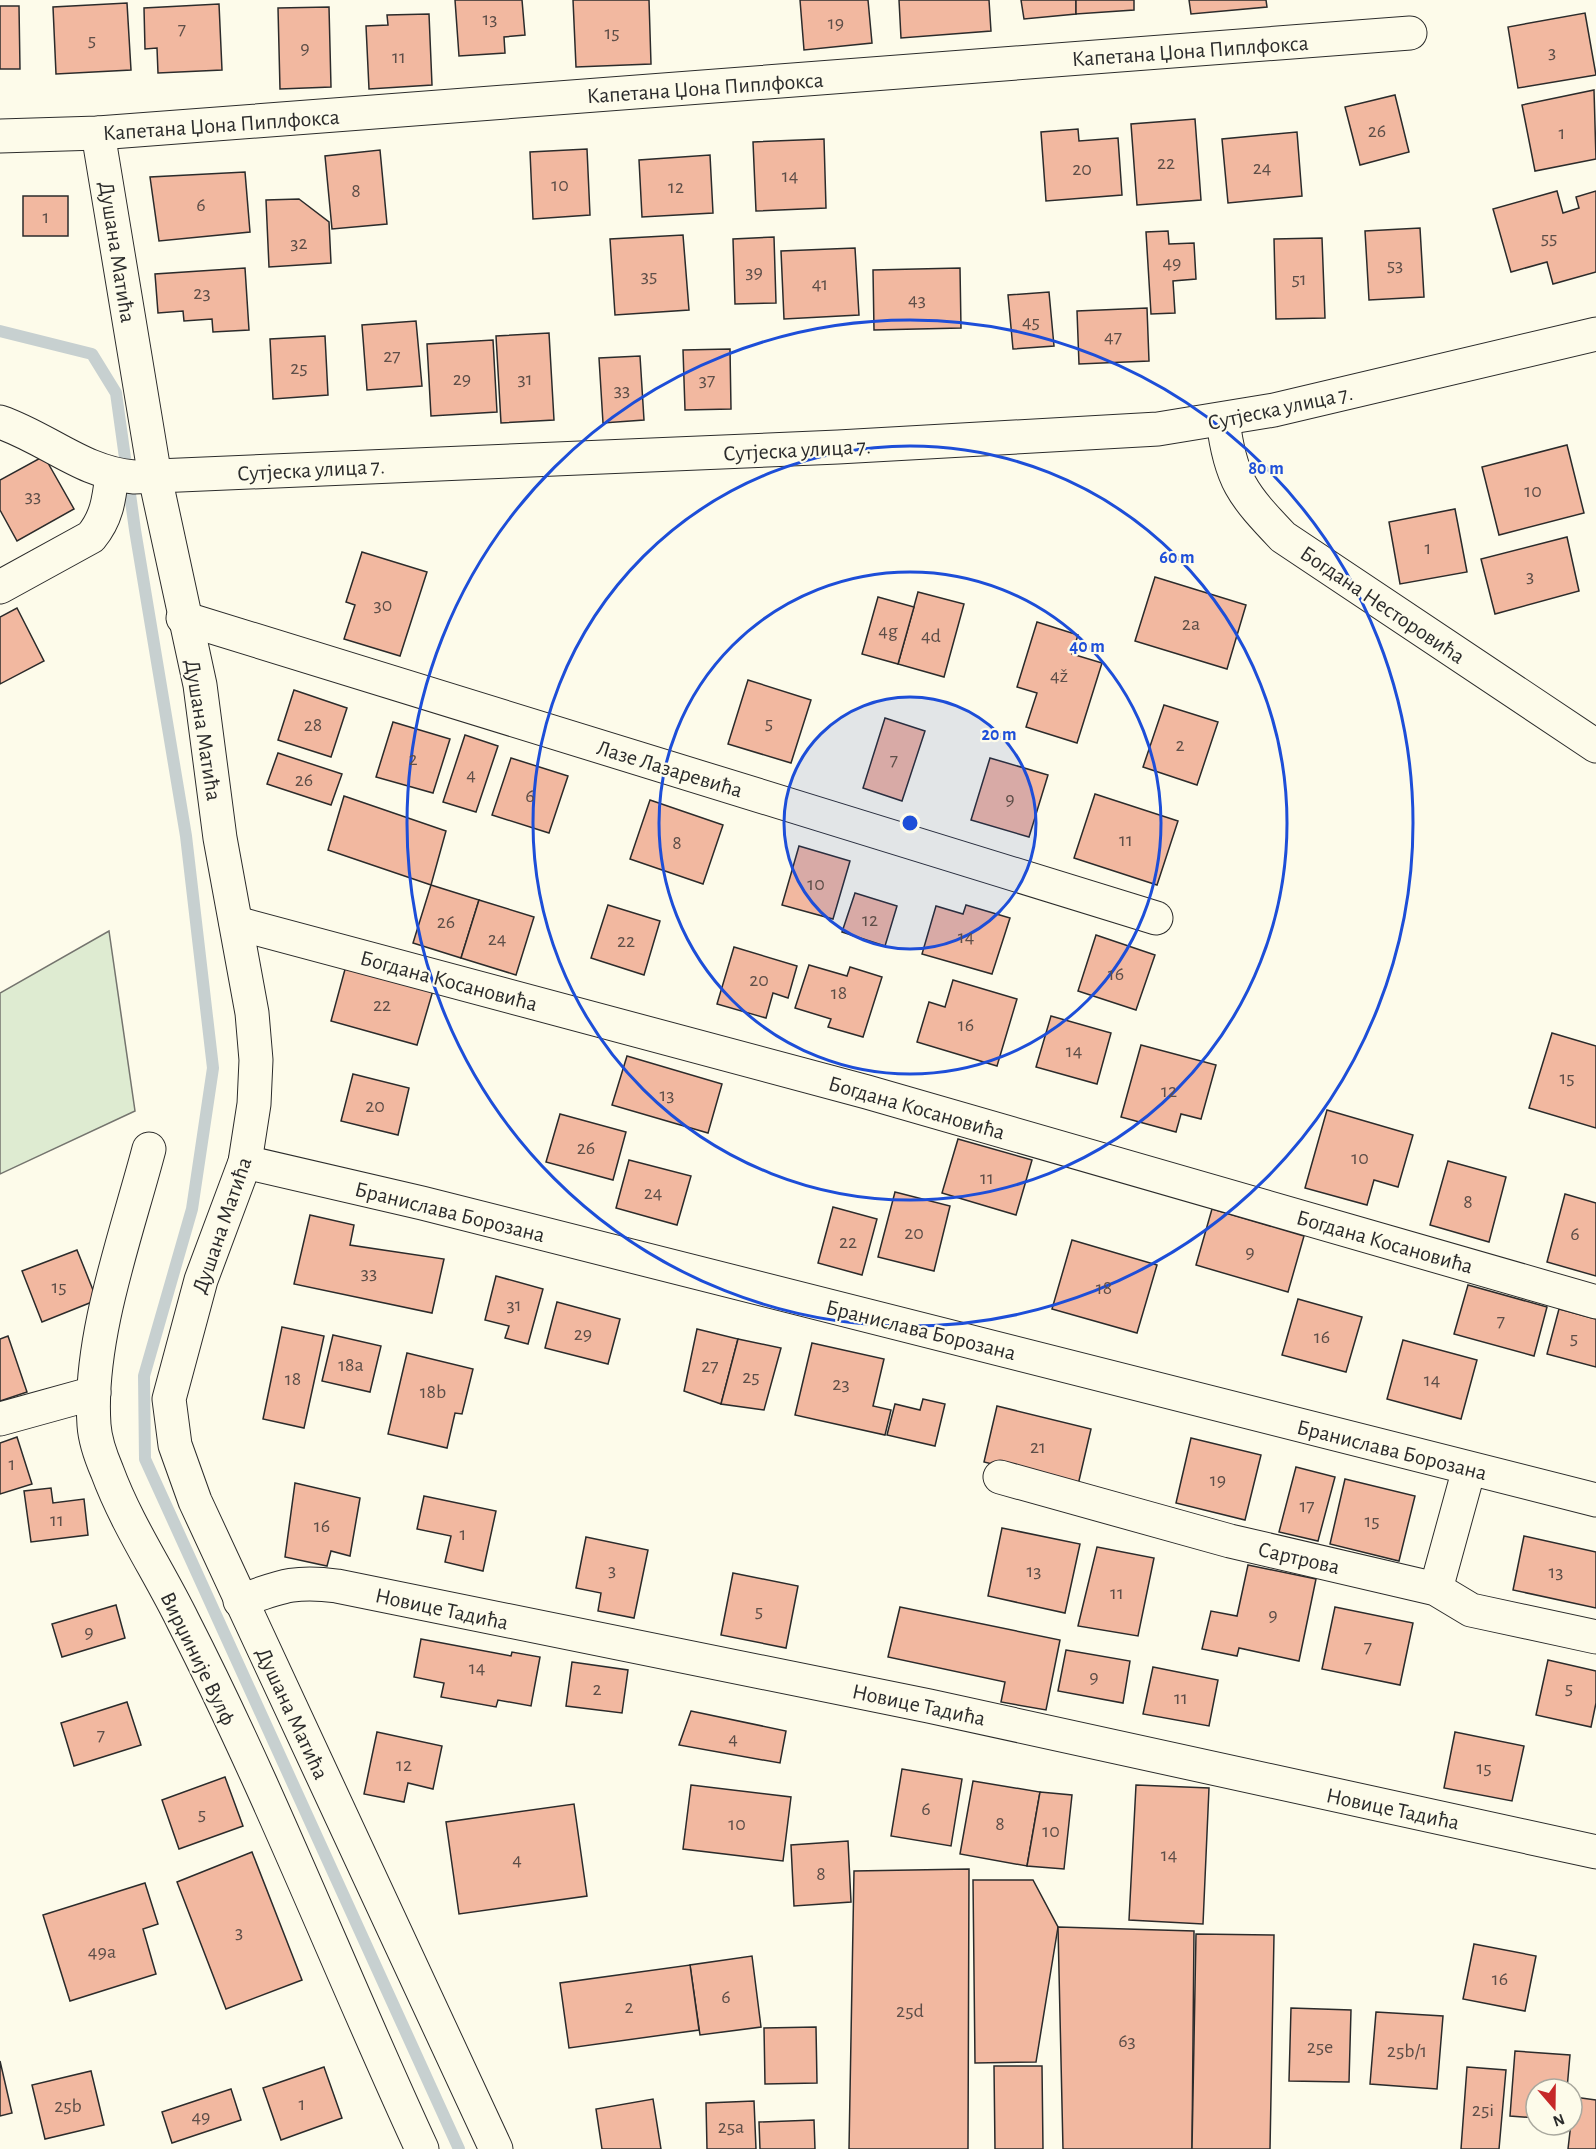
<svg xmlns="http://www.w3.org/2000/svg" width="1596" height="2149" font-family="'Alegreya Sans',sans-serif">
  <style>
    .green { fill: #deebd1; stroke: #74746e; stroke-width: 1.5 }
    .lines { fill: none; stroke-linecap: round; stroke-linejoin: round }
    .stream { stroke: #c7d0d0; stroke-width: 12 }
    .building { fill: #f2b8a0; stroke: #2b2b2b; stroke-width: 1.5 }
    .street-casing { stroke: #2b2b2b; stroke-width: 35 }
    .street { stroke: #fdfbea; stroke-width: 33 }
    .ring { fill: none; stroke: #1d4ed8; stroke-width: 3 }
    .labels { text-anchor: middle; stroke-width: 4.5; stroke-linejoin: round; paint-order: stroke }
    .number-label { font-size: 20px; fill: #5d4e48 }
    .street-label { font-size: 22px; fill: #2b2b2b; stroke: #fdfbea }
    .centre { fill: #1d4ed8; stroke: #fdfbea; stroke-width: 3 }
    .ring-label { font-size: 18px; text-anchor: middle; font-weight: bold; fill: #1d4ed8; stroke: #fdfbea; stroke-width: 4.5; stroke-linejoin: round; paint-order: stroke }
  </style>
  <rect width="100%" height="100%" fill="#fdfbea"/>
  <polygon class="green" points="109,931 135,1111 0,1174 0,993"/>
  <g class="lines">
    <polyline class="stream" points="0,331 92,354 116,393 135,530 186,836 213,1068 192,1209 144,1376 145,1459 459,2149"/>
  </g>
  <g class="building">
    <polygon points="455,0 522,0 525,35 504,37 505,53 459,56"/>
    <polygon points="573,0 649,0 651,64 576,67"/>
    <polygon points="800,0 868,0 872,43 804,50"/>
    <polygon points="899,0 989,0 991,31 901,38"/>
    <polygon points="1021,0 1076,0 1076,14 1024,19"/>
    <polygon points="1076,0 1134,0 1134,10 1076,14"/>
    <polygon points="1189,0 1266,0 1267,7 1191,14"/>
    <polygon points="127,3 131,70 56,74 53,7"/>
    <polygon points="219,4 222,70 158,73 157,48 145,49 144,8"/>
    <polygon points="0,6 19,6 20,69 0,69"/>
    <polygon points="329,7 331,87 280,89 278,8"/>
    <polygon points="1585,13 1596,75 1518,88 1508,27"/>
    <polygon points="429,14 432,85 369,89 366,26 388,25 387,15"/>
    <polygon points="1594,90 1596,159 1535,171 1522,105"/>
    <polygon points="1395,95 1409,152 1360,165 1345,107"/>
    <polygon points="1195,119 1201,200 1137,205 1131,124"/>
    <polygon points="1078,129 1079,141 1118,138 1122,195 1046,201 1041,132"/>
    <polygon points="1297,132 1302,196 1228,203 1222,139"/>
    <polygon points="824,139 826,208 756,211 753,142"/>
    <polygon points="587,149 590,215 533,219 530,152"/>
    <polygon points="380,150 387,224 332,229 325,156"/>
    <polygon points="710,155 713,213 642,217 639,160"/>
    <polygon points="245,172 250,232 159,241 150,177"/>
    <polygon points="1557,191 1563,213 1579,208 1576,197 1596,191 1596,272 1553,284 1547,262 1511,272 1493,209"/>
    <rect x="23" y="196" width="45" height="40"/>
    <polygon points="299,199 329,222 331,263 269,267 266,200"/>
    <polygon points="1420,228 1424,297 1369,300 1365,231"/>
    <polygon points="1168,231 1169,244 1194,243 1196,279 1173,281 1175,313 1151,314 1146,232"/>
    <polygon points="683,235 689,310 615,315 610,239"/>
    <polygon points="774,237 776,303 735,304 733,239"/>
    <polygon points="1322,238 1325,318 1276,319 1274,239"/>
    <polygon points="855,248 859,315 784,319 781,251"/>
    <polygon points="245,268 249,330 213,332 212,319 184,321 183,311 158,313 155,274"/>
    <polygon points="960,268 961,328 874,330 873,270"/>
    <polygon points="1049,292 1054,346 1013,349 1008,295"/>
    <polygon points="1147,308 1149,361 1079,364 1077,311"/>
    <polygon points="416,321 422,386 367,390 362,325"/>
    <polygon points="549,333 554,420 501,423 496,336"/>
    <polygon points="325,336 328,395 273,399 270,339"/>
    <polygon points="493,340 497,412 431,416 427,344"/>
    <polygon points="730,349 731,409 685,410 683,350"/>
    <polygon points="640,356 644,420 603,423 599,358"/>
    <polygon points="1567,445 1584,513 1499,535 1482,467"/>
    <polygon points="44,456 74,509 17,541 0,510 0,480"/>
    <polygon points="1455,509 1467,572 1400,584 1389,522"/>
    <polygon points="1567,537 1579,591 1495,614 1481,559"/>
    <polygon points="362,552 427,572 400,656 344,639 355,605 346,602"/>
    <polygon points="1155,577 1246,605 1227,669 1135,641"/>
    <polygon points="918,592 964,604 944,677 898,664"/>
    <polygon points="878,597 914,607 898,664 862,654"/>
    <polygon points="17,608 44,661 0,684 0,617"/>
    <polygon points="1037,622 1078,635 1072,654 1102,663 1077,743 1026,727 1037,693 1017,687"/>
    <polygon points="748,680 811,700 791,763 728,744"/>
    <polygon points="294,690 347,708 331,757 278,740"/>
    <polygon points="1164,705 1218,722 1197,785 1143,767"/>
    <polygon points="885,718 925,731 902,801 863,788"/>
    <polygon points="393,722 450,739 433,793 376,777"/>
    <polygon points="465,735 498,746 476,812 443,802"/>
    <polygon points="278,753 342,774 331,805 267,784"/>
    <polygon points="511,758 568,776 549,833 492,815"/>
    <polygon points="990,758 1048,775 1029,837 971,820"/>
    <polygon points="1095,794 1178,821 1157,885 1074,858"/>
    <polygon points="344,796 446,831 431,885 328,850"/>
    <polygon points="650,800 723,825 703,884 630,859"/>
    <polygon points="799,846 850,861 833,919 782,905"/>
    <polygon points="431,885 479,900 461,958 413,943"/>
    <polygon points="855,893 897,906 885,946 842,932"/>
    <polygon points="479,900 534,917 516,975 461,958"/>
    <polygon points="608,905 660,921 644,975 591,958"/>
    <polygon points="966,905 1010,918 992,974 922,954 936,906 963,914"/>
    <polygon points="1096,935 1155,955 1136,1010 1078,991"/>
    <polygon points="734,947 797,966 788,998 773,993 766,1018 717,1004"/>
    <polygon points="347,962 434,987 417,1045 331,1021"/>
    <polygon points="809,965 847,976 850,967 882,977 863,1037 828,1027 831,1019 795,1008"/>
    <polygon points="953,980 1017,999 997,1066 917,1042 929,1002 945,1007"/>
    <polygon points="1051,1016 1111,1033 1097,1084 1036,1067"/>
    <polygon points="1552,1033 1596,1046 1596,1128 1529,1108"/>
    <polygon points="1141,1045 1216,1065 1201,1119 1181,1114 1176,1132 1121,1117"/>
    <polygon points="627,1056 722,1084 708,1133 612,1105"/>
    <polygon points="353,1074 409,1088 398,1135 341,1121"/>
    <polygon points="1327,1110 1413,1135 1398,1187 1374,1180 1367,1205 1305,1188"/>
    <polygon points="560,1114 626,1132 613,1180 546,1162"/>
    <polygon points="958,1139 1032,1160 1016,1215 942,1193"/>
    <polygon points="629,1160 691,1176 677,1225 616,1208"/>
    <polygon points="1448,1161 1506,1177 1489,1242 1430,1225"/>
    <polygon points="895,1192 950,1206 934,1271 878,1257"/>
    <polygon points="1565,1194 1596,1203 1596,1276 1547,1262"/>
    <polygon points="833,1207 877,1219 862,1275 818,1263"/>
    <polygon points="1212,1209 1304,1236 1288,1292 1196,1265"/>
    <polygon points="310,1215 354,1225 350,1245 444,1259 432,1313 294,1284"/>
    <polygon points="1072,1240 1157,1265 1137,1333 1052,1309"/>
    <polygon points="77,1250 97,1300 42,1322 22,1271"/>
    <polygon points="496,1276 543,1289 528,1344 505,1338 509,1326 485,1320"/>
    <polygon points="1468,1285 1547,1307 1534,1356 1454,1334"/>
    <polygon points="1298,1299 1362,1317 1346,1372 1282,1355"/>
    <polygon points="557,1302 620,1319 608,1364 545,1348"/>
    <polygon points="1559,1309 1596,1319 1596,1367 1547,1354"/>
    <polygon points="282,1327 324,1336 304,1428 263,1419"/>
    <polygon points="697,1329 738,1339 721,1404 684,1391"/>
    <polygon points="333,1335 381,1346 370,1392 322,1381"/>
    <polygon points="8,1336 27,1392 0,1401 0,1339"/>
    <polygon points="738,1339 781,1348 764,1410 721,1404"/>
    <polygon points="1403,1340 1477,1360 1461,1419 1387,1399"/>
    <polygon points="812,1343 884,1359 873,1406 891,1410 885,1435 795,1415"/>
    <polygon points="407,1353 473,1369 462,1414 455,1413 447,1448 388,1434"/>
    <polygon points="923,1399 945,1404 935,1446 887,1435 895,1404 920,1410"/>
    <polygon points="997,1406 1091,1429 1078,1485 984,1462"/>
    <polygon points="17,1437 32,1484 0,1494 0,1443"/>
    <polygon points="1191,1438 1261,1455 1245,1520 1176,1503"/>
    <polygon points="1296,1467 1335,1477 1318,1541 1279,1532"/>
    <polygon points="1345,1479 1415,1496 1399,1561 1330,1544"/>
    <polygon points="295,1483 360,1498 350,1556 331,1551 327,1566 285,1557"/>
    <polygon points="51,1488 53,1503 84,1499 88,1535 31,1542 24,1491"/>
    <polygon points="424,1496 496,1511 483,1571 445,1562 451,1536 417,1529"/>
    <polygon points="1002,1528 1080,1544 1065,1613 988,1596"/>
    <polygon points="1524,1536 1596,1552 1596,1608 1513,1590"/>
    <polygon points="586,1537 648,1550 634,1618 598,1611 601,1593 576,1588"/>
    <polygon points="1097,1547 1154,1558 1138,1636 1078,1626"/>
    <polygon points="1248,1565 1316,1579 1299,1661 1239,1648 1237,1656 1202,1649 1211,1611 1237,1616"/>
    <polygon points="733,1573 798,1586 786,1648 721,1635"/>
    <polygon points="116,1605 125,1638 62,1657 52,1624"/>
    <polygon points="900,1607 1060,1640 1046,1710 1001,1702 1005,1682 888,1657"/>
    <polygon points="1335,1607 1413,1623 1400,1685 1322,1669"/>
    <polygon points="421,1639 511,1656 512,1652 540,1657 531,1706 498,1700 496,1707 441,1697 444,1683 414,1677"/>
    <polygon points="1066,1650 1130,1661 1123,1703 1058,1691"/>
    <polygon points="1548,1660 1596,1671 1596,1703 1591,1727 1536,1715"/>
    <polygon points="572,1662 628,1670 622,1713 566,1706"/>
    <polygon points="1153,1667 1218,1680 1209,1726 1143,1714"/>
    <polygon points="127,1702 141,1745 74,1766 61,1723"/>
    <polygon points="691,1711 786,1731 780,1763 679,1745"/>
    <polygon points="377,1732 442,1746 433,1789 408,1783 404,1802 364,1794"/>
    <polygon points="1455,1732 1524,1746 1512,1801 1444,1788"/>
    <polygon points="902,1769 962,1779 951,1846 891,1836"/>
    <polygon points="225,1777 243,1826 179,1849 162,1800"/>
    <polygon points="973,1781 1040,1792 1027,1866 960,1854"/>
    <polygon points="691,1785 791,1797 783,1861 683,1849"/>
    <polygon points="1136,1785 1209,1788 1203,1924 1129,1920"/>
    <polygon points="1040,1792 1072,1795 1064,1869 1027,1866"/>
    <polygon points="574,1804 587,1896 459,1914 446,1822"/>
    <polygon points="848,1841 851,1902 794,1906 791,1845"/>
    <polygon points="252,1852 302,1980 226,2009 177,1882"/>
    <polygon points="969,1869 968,2149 849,2149 854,1871"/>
    <polygon points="973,1880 1033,1880 1058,1927 1036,2062 975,2063"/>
    <polygon points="145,1883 158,1924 143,1929 156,1974 70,2001 43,1915"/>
    <polygon points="1058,1927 1194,1931 1192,2149 1063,2149"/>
    <polygon points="1196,1934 1274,1935 1270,2149 1192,2149"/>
    <polygon points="1474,1944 1536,1956 1525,2011 1463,1999"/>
    <polygon points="752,1956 761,2027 700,2035 690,1965"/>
    <polygon points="690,1965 699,2030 569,2048 560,1983"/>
    <polygon points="1291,2008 1351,2010 1349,2082 1289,2081"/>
    <polygon points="1376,2012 1443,2016 1437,2089 1370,2084"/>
    <polygon points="816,2027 817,2083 765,2084 764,2028"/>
    <polygon points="1515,2051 1570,2055 1567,2089 1536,2089 1536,2118 1510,2116"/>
    <polygon points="0,2061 12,2113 0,2116"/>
    <polygon points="994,2066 1042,2066 1043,2149 995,2149"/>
    <polygon points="324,2067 342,2118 281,2140 263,2088"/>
    <polygon points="1467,2067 1506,2070 1499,2149 1461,2149"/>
    <polygon points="91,2071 104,2125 45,2139 32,2085"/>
    <polygon points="231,2089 241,2120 172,2143 162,2112"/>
    <polygon points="1574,2097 1596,2100 1596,2149 1568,2149"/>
    <polygon points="653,2099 661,2149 602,2149 596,2109"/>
    <polygon points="754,2101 756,2149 707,2149 706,2103"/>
    <polygon points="814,2120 815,2149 760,2149 759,2122"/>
  </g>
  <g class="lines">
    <defs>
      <g id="street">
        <polyline points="98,133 155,477 200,685 220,838 252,1013 256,1060 254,1104 245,1162 201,1280 169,1399 175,1445 195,1501 496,2149"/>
        <polyline points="0,136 98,133 1410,33"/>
        <path d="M1223,420C1230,480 1243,495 1283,537L1596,746"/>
        <path d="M0,422C47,438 83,473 134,477L838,447L1158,429L1274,410L1596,334"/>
        <path d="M0,587L91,537C107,518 109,499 112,475"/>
        <polyline points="183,618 1156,918"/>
        <polyline points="236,923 867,1092 1596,1302"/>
        <path d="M149,1149C127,1233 88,1338 94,1425C95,1440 101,1457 107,1471C127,1525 158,1570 183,1621C271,1793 341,1974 422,2149"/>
        <polyline points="245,1162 422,1203 1596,1500"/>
        <polyline points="0,1419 94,1393"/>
        <polyline points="1000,1477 1230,1541 1436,1589 1471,1610 1596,1637"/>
        <polyline points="1436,1589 1469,1469"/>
        <path d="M240,1601C280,1587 294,1580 337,1586L929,1706L1596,1852"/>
      </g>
    </defs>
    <use href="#street" class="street-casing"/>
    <use href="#street" class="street"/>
  </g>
  <circle cx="910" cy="823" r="126" fill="#1d4ed8" fill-opacity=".12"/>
  <g class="ring">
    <circle cx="910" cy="823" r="126"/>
    <circle cx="910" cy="823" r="251"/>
    <circle cx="910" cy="823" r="377"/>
    <circle cx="910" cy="823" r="503"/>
  </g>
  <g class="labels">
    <g class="number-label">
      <text x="490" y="25">13</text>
      <text x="836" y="29">19</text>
      <text x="182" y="35">7</text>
      <text x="612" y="39">15</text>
      <text x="92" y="46">5</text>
      <text x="305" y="54">9</text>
      <text x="1552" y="58">3</text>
      <text x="399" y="63">11</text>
      <text x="1377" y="137">26</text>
      <text x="1562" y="139">1</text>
      <text x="1166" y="169">22</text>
      <text x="1262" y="174">24</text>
      <text x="1082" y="175">20</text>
      <text x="790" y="182">14</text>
      <text x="560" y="191">10</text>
      <text x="676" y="193">12</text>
      <text x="356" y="197">8</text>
      <text x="201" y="211">6</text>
      <text x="46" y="223">1</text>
      <text x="1549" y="244">55</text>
      <text x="299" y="249">32</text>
      <text x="1172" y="269">49</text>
      <text x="1395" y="271">53</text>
      <text x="754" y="278">39</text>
      <text x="649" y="282">35</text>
      <text x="1299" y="285">51</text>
      <text x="820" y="290">41</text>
      <text x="202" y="299">23</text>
      <text x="917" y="306">43</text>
      <text x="1031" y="328">45</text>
      <text x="1113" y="343">47</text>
      <text x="392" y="362">27</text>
      <text x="299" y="374">25</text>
      <text x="462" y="385">29</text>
      <text x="525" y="385">31</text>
      <text x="707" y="386">37</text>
      <text x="622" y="396">33</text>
      <text x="1533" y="497">10</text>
      <text x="33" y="502">33</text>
      <text x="1428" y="554">1</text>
      <text x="1530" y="582">3</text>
      <text x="383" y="611">30</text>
      <text x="1191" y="630">2a</text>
      <text x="888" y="637">4g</text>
      <text x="931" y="642">4d</text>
      <text x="1059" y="682">4ž</text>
      <text x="769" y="729">5</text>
      <text x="313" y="731">28</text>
      <text x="1180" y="751">2</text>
      <text x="413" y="765">2</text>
      <text x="894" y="766">7</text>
      <text x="471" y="781">4</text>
      <text x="304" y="786">26</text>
      <text x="530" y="802">6</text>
      <text x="1010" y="805">9</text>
      <text x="1126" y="846">11</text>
      <text x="677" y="849">8</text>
      <text x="816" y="890">10</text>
      <text x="870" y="926">12</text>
      <text x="446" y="928">26</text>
      <text x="966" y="943">14</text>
      <text x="497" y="945">24</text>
      <text x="626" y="947">22</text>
      <text x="1116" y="980">16</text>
      <text x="759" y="986">20</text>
      <text x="839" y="999">18</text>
      <text x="382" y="1011">22</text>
      <text x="966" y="1031">16</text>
      <text x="1074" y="1057">14</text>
      <text x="1567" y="1084">15</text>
      <text x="1169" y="1097">12</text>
      <text x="667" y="1101">13</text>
      <text x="375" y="1112">20</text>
      <text x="586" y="1154">26</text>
      <text x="1360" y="1164">10</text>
      <text x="987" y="1184">11</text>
      <text x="653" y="1199">24</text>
      <text x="1468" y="1208">8</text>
      <text x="914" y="1239">20</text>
      <text x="1575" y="1240">6</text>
      <text x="848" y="1248">22</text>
      <text x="1250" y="1258">9</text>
      <text x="369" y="1279">33</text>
      <text x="59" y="1293">15</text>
      <text x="1104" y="1294">18</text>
      <text x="514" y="1311">31</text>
      <text x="1501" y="1327">7</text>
      <text x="583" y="1340">29</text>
      <text x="1322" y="1343">16</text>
      <text x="1574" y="1344">5</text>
      <text x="351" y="1371">18a</text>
      <text x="710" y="1372">27</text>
      <text x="751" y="1383">25</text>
      <text x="293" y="1385">18</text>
      <text x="1432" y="1386">14</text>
      <text x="841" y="1390">23</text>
      <text x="433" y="1398">18b</text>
      <text x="1038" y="1453">21</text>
      <text x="12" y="1470">1</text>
      <text x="1218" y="1486">19</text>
      <text x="1307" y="1512">17</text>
      <text x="57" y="1526">11</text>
      <text x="1372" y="1527">15</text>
      <text x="322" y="1532">16</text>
      <text x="463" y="1540">1</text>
      <text x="612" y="1576">3</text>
      <text x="1034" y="1577">13</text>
      <text x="1556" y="1578">13</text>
      <text x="1117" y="1599">11</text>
      <text x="759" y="1617">5</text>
      <text x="1273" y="1621">9</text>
      <text x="89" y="1638">9</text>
      <text x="1368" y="1653">7</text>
      <text x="477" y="1674">14</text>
      <text x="1094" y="1683">9</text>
      <text x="1569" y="1694">5</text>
      <text x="597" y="1695">2</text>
      <text x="1181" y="1704">11</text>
      <text x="101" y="1741">7</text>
      <text x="733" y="1745">4</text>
      <text x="404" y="1771">12</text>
      <text x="1484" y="1774">15</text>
      <text x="926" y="1815">6</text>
      <text x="202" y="1820">5</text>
      <text x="737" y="1830">10</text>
      <text x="1000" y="1830">8</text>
      <text x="1051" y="1837">10</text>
      <text x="1169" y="1861">14</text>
      <text x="517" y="1866">4</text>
      <text x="821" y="1880">8</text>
      <text x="239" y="1938">3</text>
      <text x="102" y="1958">49a</text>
      <text x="1500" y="1985">16</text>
      <text x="726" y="2003">6</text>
      <text x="629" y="2013">2</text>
      <text x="910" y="2017">25d</text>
      <text x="1127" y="2047">63</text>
      <text x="1320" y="2053">25e</text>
      <text x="1407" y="2057">25b/1</text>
      <text x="302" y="2110">1</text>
      <text x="68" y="2112">25b</text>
      <text x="1483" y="2116">25i</text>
      <text x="201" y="2123">49</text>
      <text x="731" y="2133">25a</text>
    </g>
    <g class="street-label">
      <text transform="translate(1190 50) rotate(-4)" y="8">Капетана Џона Пиплфокса</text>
      <text transform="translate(705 87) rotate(-4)" y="8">Капетана Џона Пиплфокса</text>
      <text transform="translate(221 124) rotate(-4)" y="8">Капетана Џона Пиплфокса</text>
      <text transform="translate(118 252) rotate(81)" y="8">Душана Матића</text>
      <text transform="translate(1280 407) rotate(-12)" y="8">Сутјеска улица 7.</text>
      <text transform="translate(797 449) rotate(-3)" y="8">Сутјеска улица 7.</text>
      <text transform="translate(311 469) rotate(-3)" y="8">Сутјеска улица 7.</text>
      <text transform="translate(1383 604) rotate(34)" y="8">Богдана Несторовића</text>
      <text transform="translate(204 730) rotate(81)" y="8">Душана Матића</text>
      <text transform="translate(670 768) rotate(17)" y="8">Лазе Лазаревића</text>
      <text transform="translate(449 980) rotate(15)" y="8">Богдана Косановића</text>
      <text transform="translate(917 1107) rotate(16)" y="8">Богдана Косановића</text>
      <text transform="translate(450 1211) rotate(14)" y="8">Бранислава Борозана</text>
      <text transform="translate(221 1225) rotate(-71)" y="8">Душана Матића</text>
      <text transform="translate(1385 1241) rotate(16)" y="8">Богдана Косановића</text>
      <text transform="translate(921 1329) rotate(14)" y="8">Бранислава Борозана</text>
      <text transform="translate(1392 1449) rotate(14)" y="8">Бранислава Борозана</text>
      <text transform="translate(1299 1557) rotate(13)" y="8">Сартрова</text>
      <text transform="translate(442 1608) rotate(12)" y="8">Новице Тадића</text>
      <text transform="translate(199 1658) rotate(64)" y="8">Вирџиније Вулф</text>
      <text transform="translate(919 1704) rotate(12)" y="8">Новице Тадића</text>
      <text transform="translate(293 1713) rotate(65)" y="8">Душана Матића</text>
      <text transform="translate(1393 1808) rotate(12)" y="8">Новице Тадића</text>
    </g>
  </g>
  <circle cx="910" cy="823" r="9" class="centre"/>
  <g class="ring-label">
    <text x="1266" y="474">80 m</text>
    <text x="1177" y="563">60 m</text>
    <text x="1087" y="652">40 m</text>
    <text x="999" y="740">20 m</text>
  </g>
  <g transform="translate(1554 2107) rotate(160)"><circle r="28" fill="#fdfbea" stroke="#a9a89e" stroke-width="1.5"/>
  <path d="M0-4.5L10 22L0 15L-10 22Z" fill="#c62828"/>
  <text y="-9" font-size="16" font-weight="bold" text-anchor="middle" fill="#2b2b2b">N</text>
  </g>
</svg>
